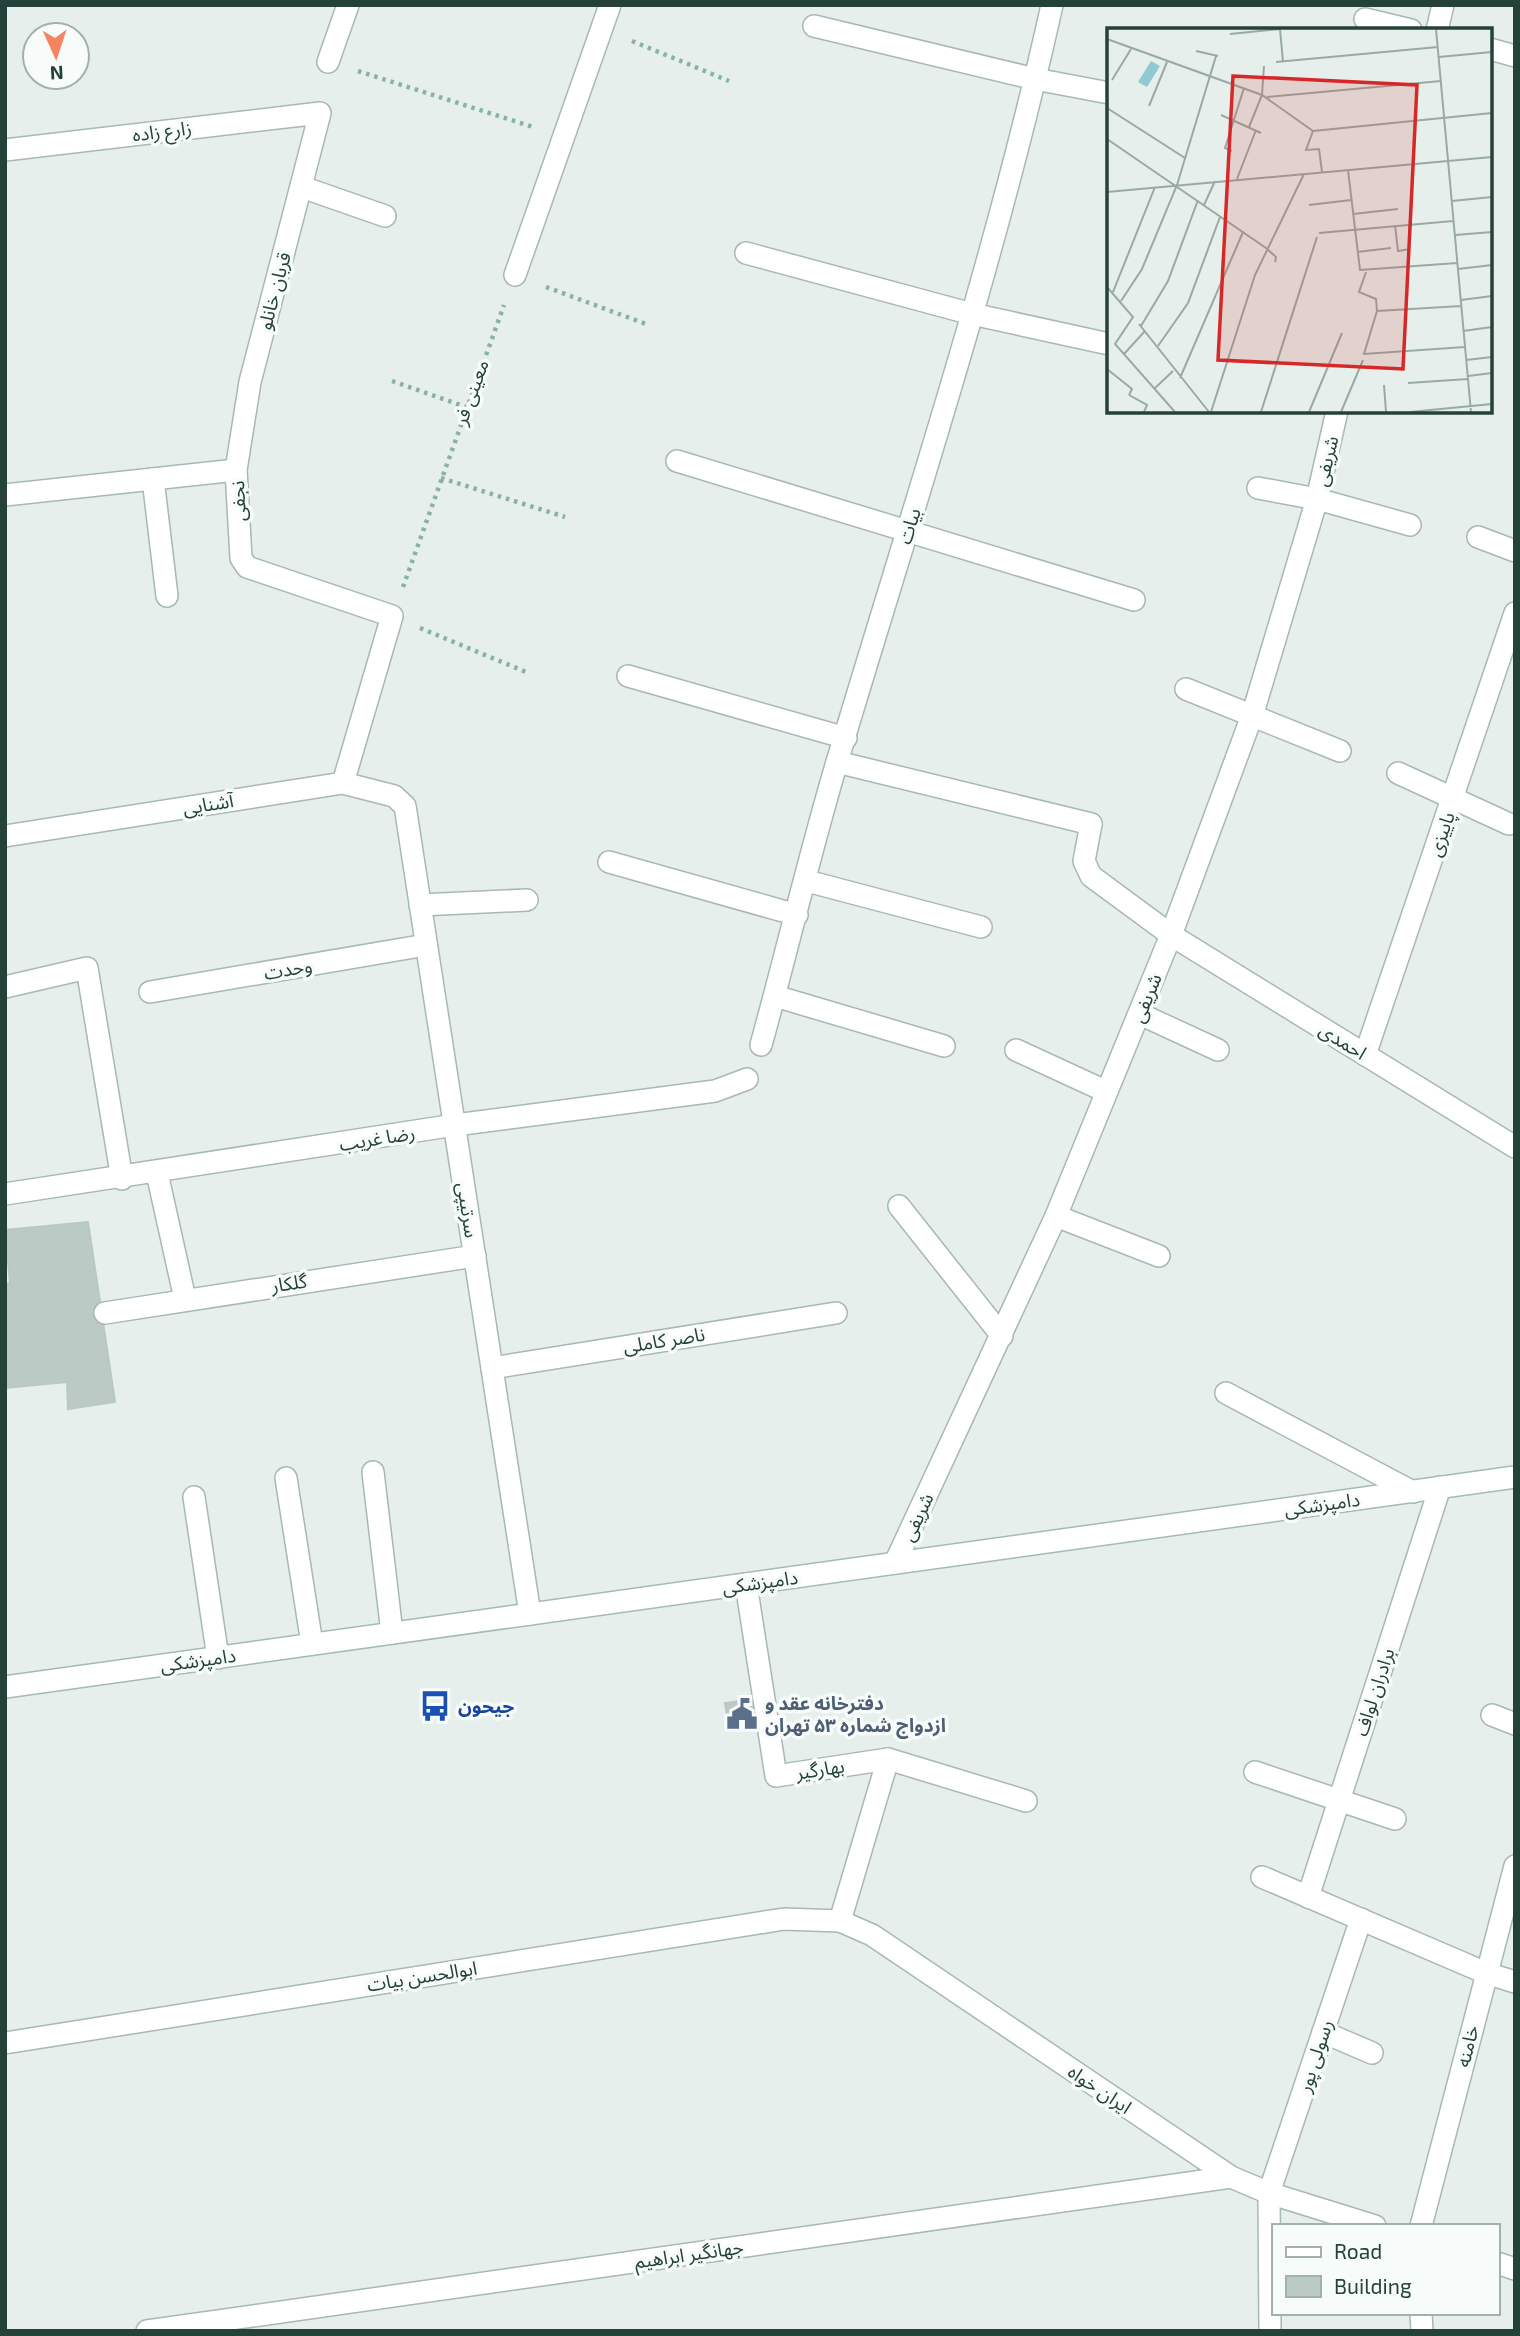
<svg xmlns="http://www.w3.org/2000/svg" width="1520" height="2336" font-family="'Exo 2','Noto Sans Arabic',sans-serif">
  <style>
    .building { fill: #bbcac4; stroke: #b8c9c2; stroke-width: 2 }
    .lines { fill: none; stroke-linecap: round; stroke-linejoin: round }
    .lane-casing { stroke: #a8b8b2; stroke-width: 24 }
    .street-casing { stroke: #a8b8b2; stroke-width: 24 }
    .secondary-casing { stroke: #a4bbb3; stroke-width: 24 }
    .path { stroke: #86b3a5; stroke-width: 4.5; stroke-dasharray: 3.5 5; stroke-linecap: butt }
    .lane { stroke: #fff; stroke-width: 21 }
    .street { stroke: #fff; stroke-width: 21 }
    .secondary { stroke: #fff; stroke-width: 21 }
    .labels { text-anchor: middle; stroke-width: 7; stroke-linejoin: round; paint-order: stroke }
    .street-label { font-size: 19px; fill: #24423a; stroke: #f7fbf9 }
    .service-label { font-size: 19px; font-weight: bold; fill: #4e5e75; stroke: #f7fbf9; text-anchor: start }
    .transit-label { font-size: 19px; font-weight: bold; fill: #164399; stroke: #f7fbf9; text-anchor: start }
    .inset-road { fill: none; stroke: #98aaa4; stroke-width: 2 }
    .view { fill: #d62828; fill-opacity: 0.15; stroke: #d62828; stroke-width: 3.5 }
    .inset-edge { fill: none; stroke: #24423a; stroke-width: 3.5 }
  </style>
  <rect width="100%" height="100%" fill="#e6efeb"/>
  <g class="building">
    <polygon points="88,1222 115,1402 68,1409 67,1382 5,1388 5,1284 10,1283 5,1230"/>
    <polygon points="755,1699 758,1724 729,1729 725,1703"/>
  </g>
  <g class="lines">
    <defs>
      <g id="lane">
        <polyline points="1365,19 1411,30"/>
        <polyline points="814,26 1035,79 1109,93"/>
        <polyline points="1490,49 1515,56"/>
        <polyline points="302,187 385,216"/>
        <polyline points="746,253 972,314 1109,344"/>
        <polyline points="677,461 1134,600"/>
        <polyline points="1258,488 1317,499 1410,525"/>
        <polyline points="1478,537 1515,551"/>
        <polyline points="628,676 846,738"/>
        <polyline points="1186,689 1340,751"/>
        <polyline points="837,762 1091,824"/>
        <polyline points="1398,773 1509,824"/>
        <polyline points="609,862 797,915"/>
        <polyline points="807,881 981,927"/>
        <polyline points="420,905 527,900"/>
        <polyline points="775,996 944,1046"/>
        <polyline points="1016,1050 1105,1091"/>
        <polyline points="899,1206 1002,1336"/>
        <polyline points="1056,1216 1159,1256"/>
        <polyline points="1226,1393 1413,1492"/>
        <polyline points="373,1472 392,1633"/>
        <polyline points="286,1478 312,1644"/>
        <polyline points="194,1497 218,1658"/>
        <polyline points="1255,1772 1395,1819"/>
        <polyline points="1421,2313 1422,2331"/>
      </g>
      <g id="street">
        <polyline points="1437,30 1443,5"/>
        <polyline points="328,62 348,5"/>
        <polyline points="5,150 320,113 250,382 236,470 241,558 247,567 392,616 343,783"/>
        <polyline points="515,275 610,5"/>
        <polyline points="153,479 167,596"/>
        <polyline points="5,495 236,470"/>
        <polyline points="1091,824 1084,861 1091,876 1171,935 1515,1147"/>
        <polyline points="5,836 343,783 394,796 405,806 530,1614"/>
        <polyline points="5,987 87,968 122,1179"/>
        <polyline points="150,992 426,945"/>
        <polyline points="1140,1014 1218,1050"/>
        <path d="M761,1045C787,951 809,856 837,762C912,511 995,262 1052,5"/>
        <polyline points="1365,1055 1515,613"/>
        <polyline points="157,1173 185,1299"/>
        <polyline points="5,1194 455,1125 715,1091 747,1079"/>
        <polyline points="105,1313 475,1256"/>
        <polyline points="492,1368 836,1313"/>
        <polyline points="895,1563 1056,1216 1171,935 1253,713 1317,499 1337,411"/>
        <polyline points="746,1584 776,1776 888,1759 840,1921"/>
        <polyline points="1492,1715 1515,1724"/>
        <polyline points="888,1759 1026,1801"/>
        <polyline points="1262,1877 1486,1973 1515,1982"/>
        <polyline points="1308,1897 1440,1487"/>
        <polyline points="1323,2032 1372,2053"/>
        <polyline points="5,2043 784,1919 840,1921 872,1935 1231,2177 1269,2193 1375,2226"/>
        <polyline points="1421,2226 1515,1866"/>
        <polyline points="1497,2263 1515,2269"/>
        <polyline points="147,2331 1231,2177"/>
        <polyline points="1270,2331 1269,2193 1361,1919"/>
      </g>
      <polyline id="secondary" points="5,1687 1515,1477"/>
    </defs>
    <use href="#lane" class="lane-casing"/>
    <use href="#street" class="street-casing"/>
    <use href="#secondary" class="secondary-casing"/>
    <g class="path">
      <polyline points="632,41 729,81"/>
      <polyline points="358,71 533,127"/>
      <polyline points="546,287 646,324"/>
      <polyline points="392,381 466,407"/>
      <polyline points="441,478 565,517"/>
      <polyline points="403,587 504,305"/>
      <polyline points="420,628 526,672"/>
    </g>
    <use href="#lane" class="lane"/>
    <use href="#street" class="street"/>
    <use href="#secondary" class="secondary"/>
  </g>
  <defs>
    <symbol id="bus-bare" viewBox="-9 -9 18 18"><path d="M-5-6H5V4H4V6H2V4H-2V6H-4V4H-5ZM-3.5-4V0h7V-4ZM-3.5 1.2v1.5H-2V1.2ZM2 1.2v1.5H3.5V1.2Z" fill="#1a4fb4" stroke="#f7fbf9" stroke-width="2.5" paint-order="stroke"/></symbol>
    <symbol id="civic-bare" viewBox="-9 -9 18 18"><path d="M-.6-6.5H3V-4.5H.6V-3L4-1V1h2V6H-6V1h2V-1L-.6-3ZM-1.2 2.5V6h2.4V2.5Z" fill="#5c6f8a" stroke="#f7fbf9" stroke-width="2.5" paint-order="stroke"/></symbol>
  </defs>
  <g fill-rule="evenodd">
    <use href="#bus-bare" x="413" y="1684" width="44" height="44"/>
    <use href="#civic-bare" x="720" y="1692" width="44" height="44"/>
  </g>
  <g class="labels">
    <g class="street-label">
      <text transform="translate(162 131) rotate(-7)" y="7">زارع زاده</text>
      <text transform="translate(274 291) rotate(-75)" y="7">قربان خانلو</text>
      <text transform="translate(471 392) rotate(-70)" y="7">معینی فر</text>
      <text transform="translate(1326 461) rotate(-77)" y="7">شریفی</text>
      <text transform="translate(238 501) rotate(-93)" y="7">نجفی</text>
      <text transform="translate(909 526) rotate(-73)" y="7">بیات</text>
      <text transform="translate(208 804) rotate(-9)" y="7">آشنایی</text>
      <text transform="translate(1441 834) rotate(-71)" y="7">پاییزی</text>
      <text transform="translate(288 969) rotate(-10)" y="7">وحدت</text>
      <text transform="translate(1146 998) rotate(-68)" y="7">شریفی</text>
      <text transform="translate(1343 1041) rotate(32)" y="7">احمدی</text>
      <text transform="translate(377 1138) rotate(-9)" y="7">رضا غریب</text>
      <text transform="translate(468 1210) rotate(81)" y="7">سرتیپی</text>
      <text transform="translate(289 1283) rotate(-8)" y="7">گلکار</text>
      <text transform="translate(664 1340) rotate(-9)" y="7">ناصر کاملی</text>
      <text transform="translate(1322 1504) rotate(-8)" y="7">دامپزشکی</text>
      <text transform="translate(917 1517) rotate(-65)" y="7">شریفی</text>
      <text transform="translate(760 1582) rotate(-8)" y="7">دامپزشکی</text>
      <text transform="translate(198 1660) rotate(-8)" y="7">دامپزشکی</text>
      <text transform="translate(1374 1692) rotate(-72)" y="7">برادران لواف</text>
      <text transform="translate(820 1769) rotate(-9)" y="7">بهارگیر</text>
      <text transform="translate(422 1976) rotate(-9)" y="7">ابوالحسن بیات</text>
      <text transform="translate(1467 2046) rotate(-76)" y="7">خامنه</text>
      <text transform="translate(1315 2056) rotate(-72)" y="7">رسولی پور</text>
      <text transform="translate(1100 2089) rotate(34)" y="7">ایران خواه</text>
      <text transform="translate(689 2254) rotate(-8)" y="7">جهانگیر ابراهیم</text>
    </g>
    <g class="service-label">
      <text x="765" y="1710">دفترخانه عقد و<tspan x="765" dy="22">ازدواج شماره ۵۳ تهران</tspan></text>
    </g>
    <g class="transit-label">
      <text x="458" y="1713">جیحون</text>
    </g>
  </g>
  <g transform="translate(1107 28)">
    <rect width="385" height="385" fill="#e6efeb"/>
    <path d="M44,33L53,38L40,59L31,54Z" fill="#8ec9d4"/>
    <path class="inset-road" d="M173,1L176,34M329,1L364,384M123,6L173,1M0,11L155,67L206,103M89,23L111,28M332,29L385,24M169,34L331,19M5,52L24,21M160,69L334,53M42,78L60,34M0,80L78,130M114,87L154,105M142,99L155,67L157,38M206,103L385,85M206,103L199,122L212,121L215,144M0,111L159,220L169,229L168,234M125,123L118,120L137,60M241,142L253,242L350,235M130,151L149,102M0,164L385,129M345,173L385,169M97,177L108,153M202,177L244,172M246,186L291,181M288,197L291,223L303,221M212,205L346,193M348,207L385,204M250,224L284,220M351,241L385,237M259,244L252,264L269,271L270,283L257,326L358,319M0,259L26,289L8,316L68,384M6,264L48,159M354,272L385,268M14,273L35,241L70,157L109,28M270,283L354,278M32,296L102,384M34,298L61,253L91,172M356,303L385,299M51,318L81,275L113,189M17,326L38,303M359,332L385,329M0,341L25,361L22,367M361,348L385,345M73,350L136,204M301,355L361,351M277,357L279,384M47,361L66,343M22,367L40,377L37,384M104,384L148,247L197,146M154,384L210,209M202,384L235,305M234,384L256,332M303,384L385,376"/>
    <path class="view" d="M126,48L310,57L296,341L111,332Z"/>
    <rect width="385" height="385" class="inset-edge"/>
  </g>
  <rect width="1520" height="2336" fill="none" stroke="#24423a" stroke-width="14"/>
  <rect x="1272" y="2224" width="228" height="91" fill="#f7fbf9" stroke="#a3b1ad" stroke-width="2"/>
  <rect x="1286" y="2247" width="35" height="10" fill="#ffffff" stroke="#a3b1ad" stroke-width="2"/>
  <text x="1334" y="2259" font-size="21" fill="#24423a">Road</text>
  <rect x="1286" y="2276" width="35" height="21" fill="#bbcac4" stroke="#a3b1ad" stroke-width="2"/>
  <text x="1334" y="2294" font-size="21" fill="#24423a">Building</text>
  <g transform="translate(56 56) rotate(177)"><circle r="33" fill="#f7fbf9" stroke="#a3b1ad" stroke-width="2"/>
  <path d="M0-5L12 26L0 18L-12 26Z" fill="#f4845f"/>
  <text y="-10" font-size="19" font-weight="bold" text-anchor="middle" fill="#24423a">N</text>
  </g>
</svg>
